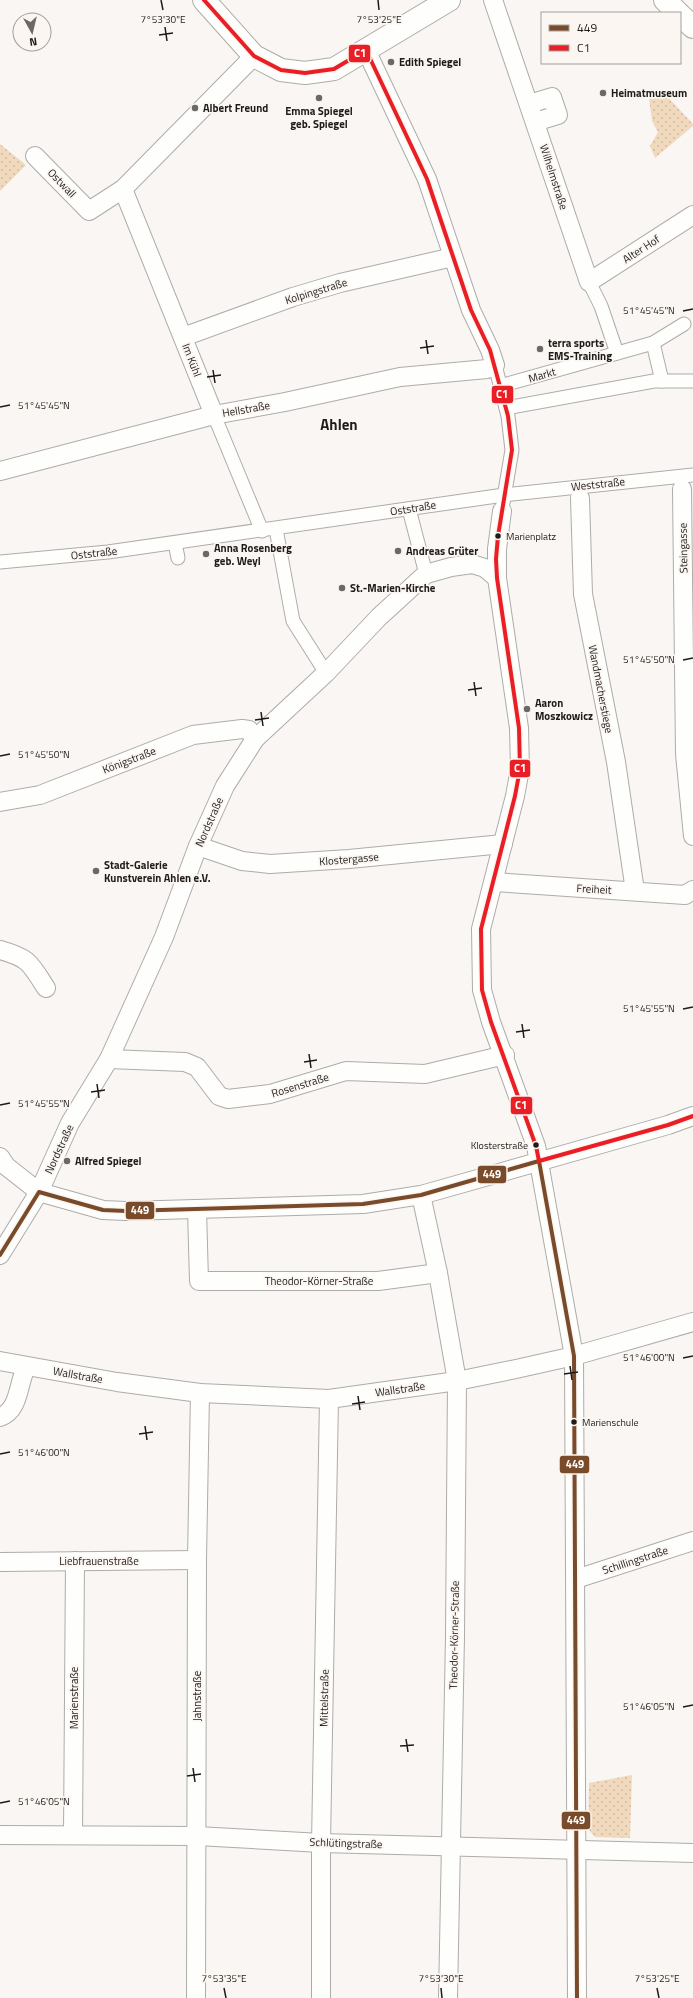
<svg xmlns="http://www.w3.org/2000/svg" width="693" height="1998" font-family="'Titillium Web',sans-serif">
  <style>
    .park { fill: url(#park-dots) }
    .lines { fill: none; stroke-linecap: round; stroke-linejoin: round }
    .pedestrian-casing { stroke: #aeacaa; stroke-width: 15 }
    .minor-casing { stroke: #aeacaa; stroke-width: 20 }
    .tertiary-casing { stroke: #aeacaa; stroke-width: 24 }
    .pedestrian { stroke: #fefefd; stroke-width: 13 }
    .minor { stroke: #fefefd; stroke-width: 18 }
    .tertiary { stroke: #fefefd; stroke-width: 22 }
    .bus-1-casing { stroke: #fbf6f1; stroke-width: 7 }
    .bus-2-casing { stroke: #fbf6f1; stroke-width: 7 }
    .bus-1 { stroke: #7a4b2a; stroke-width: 4 }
    .bus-2 { stroke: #ea1f26; stroke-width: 4 }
    .ticks { fill: none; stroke: #1e1c1a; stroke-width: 1.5 }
    .poi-dot { fill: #6b6866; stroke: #fbf6f1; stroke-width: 1.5 }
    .bus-dot { fill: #1e1c1a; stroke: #fbf6f1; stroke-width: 1.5 }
    .labels { text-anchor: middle; stroke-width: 3.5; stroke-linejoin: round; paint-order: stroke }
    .bus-label { font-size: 10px; fill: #1e1c1a; stroke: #fbf6f1; text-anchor: start }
    .poi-label { font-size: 11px; font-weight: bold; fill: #1e1c1a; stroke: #fbf6f1; text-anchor: start }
    .street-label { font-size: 11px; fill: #1e1c1a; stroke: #fbf6f1 }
    .district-label { font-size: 15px; font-weight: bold; fill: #1e1c1a; stroke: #fbf6f1 }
    .ticks-label { font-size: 10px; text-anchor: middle; fill: #1e1c1a; stroke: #fbf6f1; stroke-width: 3.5; stroke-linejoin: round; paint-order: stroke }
    .line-badge { stroke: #fbf6f1; stroke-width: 1.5 }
    .badge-label { font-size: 11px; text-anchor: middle; font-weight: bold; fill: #fff }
  </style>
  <defs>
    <pattern id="park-dots" width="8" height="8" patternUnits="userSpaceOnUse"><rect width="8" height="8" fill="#f1d9bd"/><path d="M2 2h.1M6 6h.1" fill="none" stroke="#cebaa2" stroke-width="1.8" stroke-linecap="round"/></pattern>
  </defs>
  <rect width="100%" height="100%" fill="#f9f6f3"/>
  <g class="park">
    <polygon points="664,93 693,124 693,126 655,158 650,146 658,132 652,121 649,98"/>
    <polygon points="0,144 26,165 0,191"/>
    <polygon points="632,1775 630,1838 595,1837 588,1829 589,1783"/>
  </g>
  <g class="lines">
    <defs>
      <g id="pedestrian">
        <polyline points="589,282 601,306 617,353"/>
        <polyline points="653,343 662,381"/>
        <polyline points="495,365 508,416 512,450 503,503"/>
        <polyline points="500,386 653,343 684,324"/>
        <polyline points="506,408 654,381 693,381"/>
        <polyline points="214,415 262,531"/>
        <polyline points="409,509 426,574"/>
        <polyline points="276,529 293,621 326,673"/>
        <polyline points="175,543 178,558"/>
        <polyline points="0,562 108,552 504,495 693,475"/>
      </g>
      <g id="minor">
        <polyline points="493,0 589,282 693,215"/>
        <polyline points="529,104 552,97 558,115 535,122"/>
        <polyline points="35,156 89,211 123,189 254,56"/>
        <polyline points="123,189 214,415"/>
        <polyline points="183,337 293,297 340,283 453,257"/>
        <polyline points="0,471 214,415 285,402 400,377 487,369 495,365 490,350 471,310 427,179 366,50"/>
        <polyline points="682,489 685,754 693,836"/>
        <polyline points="580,498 583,594 616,762 635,891"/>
        <polyline points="502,511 497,549 497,578 519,728 520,769 515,796 481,929 482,990 491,1022 536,1146 574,1356 577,1998"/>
        <polyline points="0,802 40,795 193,735 242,729 249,730 255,739"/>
        <polyline points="198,846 242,861 270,864 349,859 503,844"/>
        <polyline points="494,882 685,895 693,890"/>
        <path d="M0,950C29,958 30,963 46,988"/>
        <polyline points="109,1059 185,1062 197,1067 219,1096 228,1099 270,1094 346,1071 425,1074 505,1055"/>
        <polyline points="0,1157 6,1166 39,1192 103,1210 126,1211 363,1204 421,1195 668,1125 693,1116"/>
        <polyline points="421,1195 438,1273 457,1381 455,1636 448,1998"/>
        <polyline points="197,1209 199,1281 378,1281 438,1273"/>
        <polyline points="0,1255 39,1192 70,1123 109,1059 164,937 198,846 225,786 255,739 326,673 379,617 426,574 451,567 472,564 485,568 497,578"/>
        <polyline points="0,1361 117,1382 200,1393 329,1399 457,1381 516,1369 574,1356 693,1322"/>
        <path d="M0,1417C19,1411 18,1385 25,1370L30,1367"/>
        <polyline points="0,1562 197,1560"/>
        <polyline points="576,1579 693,1541"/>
        <polyline points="0,1835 197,1836 321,1843 693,1853"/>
        <polyline points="73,1835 75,1561"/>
        <polyline points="196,1998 197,1560 200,1393"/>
        <polyline points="321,1998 321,1843 329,1399"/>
      </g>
      <g id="tertiary">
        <polyline points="204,0 254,56 281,70 305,73 334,69 449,0"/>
        <polyline points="665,0 678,13"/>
        <polyline points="680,15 693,27"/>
      </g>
    </defs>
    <use href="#pedestrian" class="pedestrian-casing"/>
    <use href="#minor" class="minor-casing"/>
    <use href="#tertiary" class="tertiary-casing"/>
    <use href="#pedestrian" class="pedestrian"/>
    <use href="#minor" class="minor"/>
    <use href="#tertiary" class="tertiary"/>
    <defs>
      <polyline id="bus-1" points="0,1255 39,1192 103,1210 126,1211 363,1204 421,1195 539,1161 574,1356 577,1998"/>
      <polyline id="bus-2" points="204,0 254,56 281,70 305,73 334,69 366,50 427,179 471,310 490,350 508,416 512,450 498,536 496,559 497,578 519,728 520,769 515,796 481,929 482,990 491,1022 536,1146 539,1161 668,1125 693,1116"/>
    </defs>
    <use href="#bus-1" class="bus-1-casing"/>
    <use href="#bus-2" class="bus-2-casing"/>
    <use href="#bus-1" class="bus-1"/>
    <use href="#bus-2" class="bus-2"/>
  </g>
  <path class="ticks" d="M161,0L163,10M378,0L379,10M165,27L167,41M159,35L173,33M683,311L693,309M426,340L428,354M420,348L434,346M213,370L215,383M207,377L221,375M0,407L10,405M683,660L693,658M474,682L476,696M468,690L482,688M261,712L263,726M255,720L269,718M0,756L10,754M683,1009L693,1007M522,1024L524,1038M516,1032L530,1030M309,1054L311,1068M304,1062L317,1060M97,1084L99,1098M91,1092L105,1090M0,1105L10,1103M683,1358L693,1356M570,1366L572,1380M564,1374L578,1372M358,1396L360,1410M352,1404L365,1402M145,1426L147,1440M139,1434L153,1432M0,1454L10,1452M683,1707L693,1705M406,1739L408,1752M400,1746L414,1745M193,1768L195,1782M187,1776L201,1774M0,1803L10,1801M224,1988L226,1998M441,1988L442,1998M657,1988L659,1998"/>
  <g class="poi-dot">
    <circle cx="391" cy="62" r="4"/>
    <circle cx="603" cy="93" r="4"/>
    <circle cx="319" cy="98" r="4"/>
    <circle cx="195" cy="108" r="4"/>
    <circle cx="540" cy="349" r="4"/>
    <circle cx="398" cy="551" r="4"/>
    <circle cx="206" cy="554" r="4"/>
    <circle cx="342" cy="588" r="4"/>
    <circle cx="527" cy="709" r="4"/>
    <circle cx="96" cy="871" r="4"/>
    <circle cx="67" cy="1161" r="4"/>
  </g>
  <g class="bus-dot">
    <circle cx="498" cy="536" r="3.5"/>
    <circle cx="536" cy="1145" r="3.5"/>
    <circle cx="574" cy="1422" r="3.5"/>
  </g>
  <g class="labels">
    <g class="bus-label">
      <text x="506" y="540">Marienplatz</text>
      <text x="528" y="1149" text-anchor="end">Klosterstraße</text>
      <text x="582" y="1426">Marienschule</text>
    </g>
    <g class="poi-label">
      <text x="399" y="66">Edith Spiegel</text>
      <text x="611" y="97">Heimatmuseum</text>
      <text x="203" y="112">Albert Freund</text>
      <text x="319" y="115" text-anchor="middle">Emma Spiegel<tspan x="319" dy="13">geb. Spiegel</tspan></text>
      <text x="548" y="347">terra sports<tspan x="548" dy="13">EMS-Training</tspan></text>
      <text x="214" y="552">Anna Rosenberg<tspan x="214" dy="13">geb. Weyl</tspan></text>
      <text x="406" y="555">Andreas Grüter</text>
      <text x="350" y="592">St.-Marien-Kirche</text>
      <text x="535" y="707">Aaron<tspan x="535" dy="13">Moszkowicz</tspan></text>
      <text x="104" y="869">Stadt-Galerie<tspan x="104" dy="13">Kunstverein Ahlen e.V.</tspan></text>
      <text x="75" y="1165">Alfred Spiegel</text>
    </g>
    <g class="street-label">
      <text transform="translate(554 177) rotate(72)" y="4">Wilhelmstraße</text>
      <text transform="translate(62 183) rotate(46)" y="4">Ostwall</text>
      <text transform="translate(641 249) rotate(-33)" y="4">Alter Hof</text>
      <text transform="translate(316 291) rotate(-17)" y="4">Kolpingstraße</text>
      <text transform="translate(192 360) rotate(69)" y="4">Im Kühl</text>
      <text transform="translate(542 375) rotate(-16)" y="4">Markt</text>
      <text transform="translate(246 409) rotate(-10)" y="4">Hellstraße</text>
      <text transform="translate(598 484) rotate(-6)" y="4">Weststraße</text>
      <text transform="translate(413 508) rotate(-9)" y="4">Oststraße</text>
      <text transform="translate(683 548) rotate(-91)" y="4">Steingasse</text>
      <text transform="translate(94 553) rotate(-6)" y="4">Oststraße</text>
      <text transform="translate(601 689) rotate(79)" y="4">Wandmacherstiege</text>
      <text transform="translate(129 760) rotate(-21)" y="4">Königstraße</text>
      <text transform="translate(209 822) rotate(-66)" y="4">Nordstraße</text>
      <text transform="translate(349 859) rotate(-5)" y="4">Klostergasse</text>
      <text transform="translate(594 889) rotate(3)" y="4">Freiheit</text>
      <text transform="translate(300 1085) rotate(-17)" y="4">Rosenstraße</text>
      <text transform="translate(59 1149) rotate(-65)" y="4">Nordstraße</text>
      <text x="319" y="1285">Theodor-Körner-Straße</text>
      <text transform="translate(78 1375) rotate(10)" y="4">Wallstraße</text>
      <text transform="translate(400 1389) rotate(-8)" y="4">Wallstraße</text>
      <text transform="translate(635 1560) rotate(-18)" y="4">Schillingstraße</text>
      <text x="99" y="1565">Liebfrauenstraße</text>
      <text transform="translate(454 1635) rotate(-89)" y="4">Theodor-Körner-Straße</text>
      <text transform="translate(197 1696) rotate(-90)" y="4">Jahnstraße</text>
      <text transform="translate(74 1698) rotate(-90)" y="4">Marienstraße</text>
      <text transform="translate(324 1698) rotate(-89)" y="4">Mittelstraße</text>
      <text transform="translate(346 1843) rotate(2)" y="4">Schlütingstraße</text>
    </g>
    <g class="district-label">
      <text x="339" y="430">Ahlen</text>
    </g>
  </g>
  <g class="ticks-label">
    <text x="163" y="23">7°53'30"E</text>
    <text x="379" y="23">7°53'25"E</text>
    <text x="649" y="314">51°45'45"N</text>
    <text x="44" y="409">51°45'45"N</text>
    <text x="649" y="663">51°45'50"N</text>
    <text x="44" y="758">51°45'50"N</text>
    <text x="649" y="1012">51°45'55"N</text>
    <text x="44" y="1107">51°45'55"N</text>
    <text x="649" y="1361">51°46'00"N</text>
    <text x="44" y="1456">51°46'00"N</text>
    <text x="649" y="1710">51°46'05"N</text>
    <text x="44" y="1805">51°46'05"N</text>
    <text x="224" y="1982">7°53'35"E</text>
    <text x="441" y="1982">7°53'30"E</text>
    <text x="657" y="1982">7°53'25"E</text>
  </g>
  <g class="line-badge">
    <rect x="348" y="44" width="23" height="19" rx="4" fill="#ea1f26"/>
    <rect x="491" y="385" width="23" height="19" rx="4" fill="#ea1f26"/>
    <rect x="509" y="759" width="22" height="19" rx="4" fill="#ea1f26"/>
    <rect x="510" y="1096" width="23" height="19" rx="4" fill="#ea1f26"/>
    <rect x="477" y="1165" width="30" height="19" rx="4" fill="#7a4b2a"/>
    <rect x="125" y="1201" width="30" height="19" rx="4" fill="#7a4b2a"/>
    <rect x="559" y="1455" width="31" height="19" rx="4" fill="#7a4b2a"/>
    <rect x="561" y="1811" width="30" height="19" rx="4" fill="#7a4b2a"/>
  </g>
  <g class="badge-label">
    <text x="360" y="57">C1</text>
    <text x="502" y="398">C1</text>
    <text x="520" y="772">C1</text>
    <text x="521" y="1109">C1</text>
    <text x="492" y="1178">449</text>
    <text x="140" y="1214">449</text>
    <text x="575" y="1468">449</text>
    <text x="576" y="1824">449</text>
  </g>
  <rect x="541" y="12" width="140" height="52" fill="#fbf6f1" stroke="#a39f9b"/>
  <rect x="549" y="25" width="20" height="6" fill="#7a4b2a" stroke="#a39f9b"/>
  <text x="577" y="32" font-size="12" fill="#1e1c1a">449</text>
  <rect x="549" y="45" width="20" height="6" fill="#ea1f26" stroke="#a39f9b"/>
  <text x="577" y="52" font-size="12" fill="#1e1c1a">C1</text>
  <g transform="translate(32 32) rotate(172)"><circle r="19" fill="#fbf6f1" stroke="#a39f9b"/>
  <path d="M0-3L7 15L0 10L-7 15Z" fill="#6b6866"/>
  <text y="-6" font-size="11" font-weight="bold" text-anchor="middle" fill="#1e1c1a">N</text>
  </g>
</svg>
